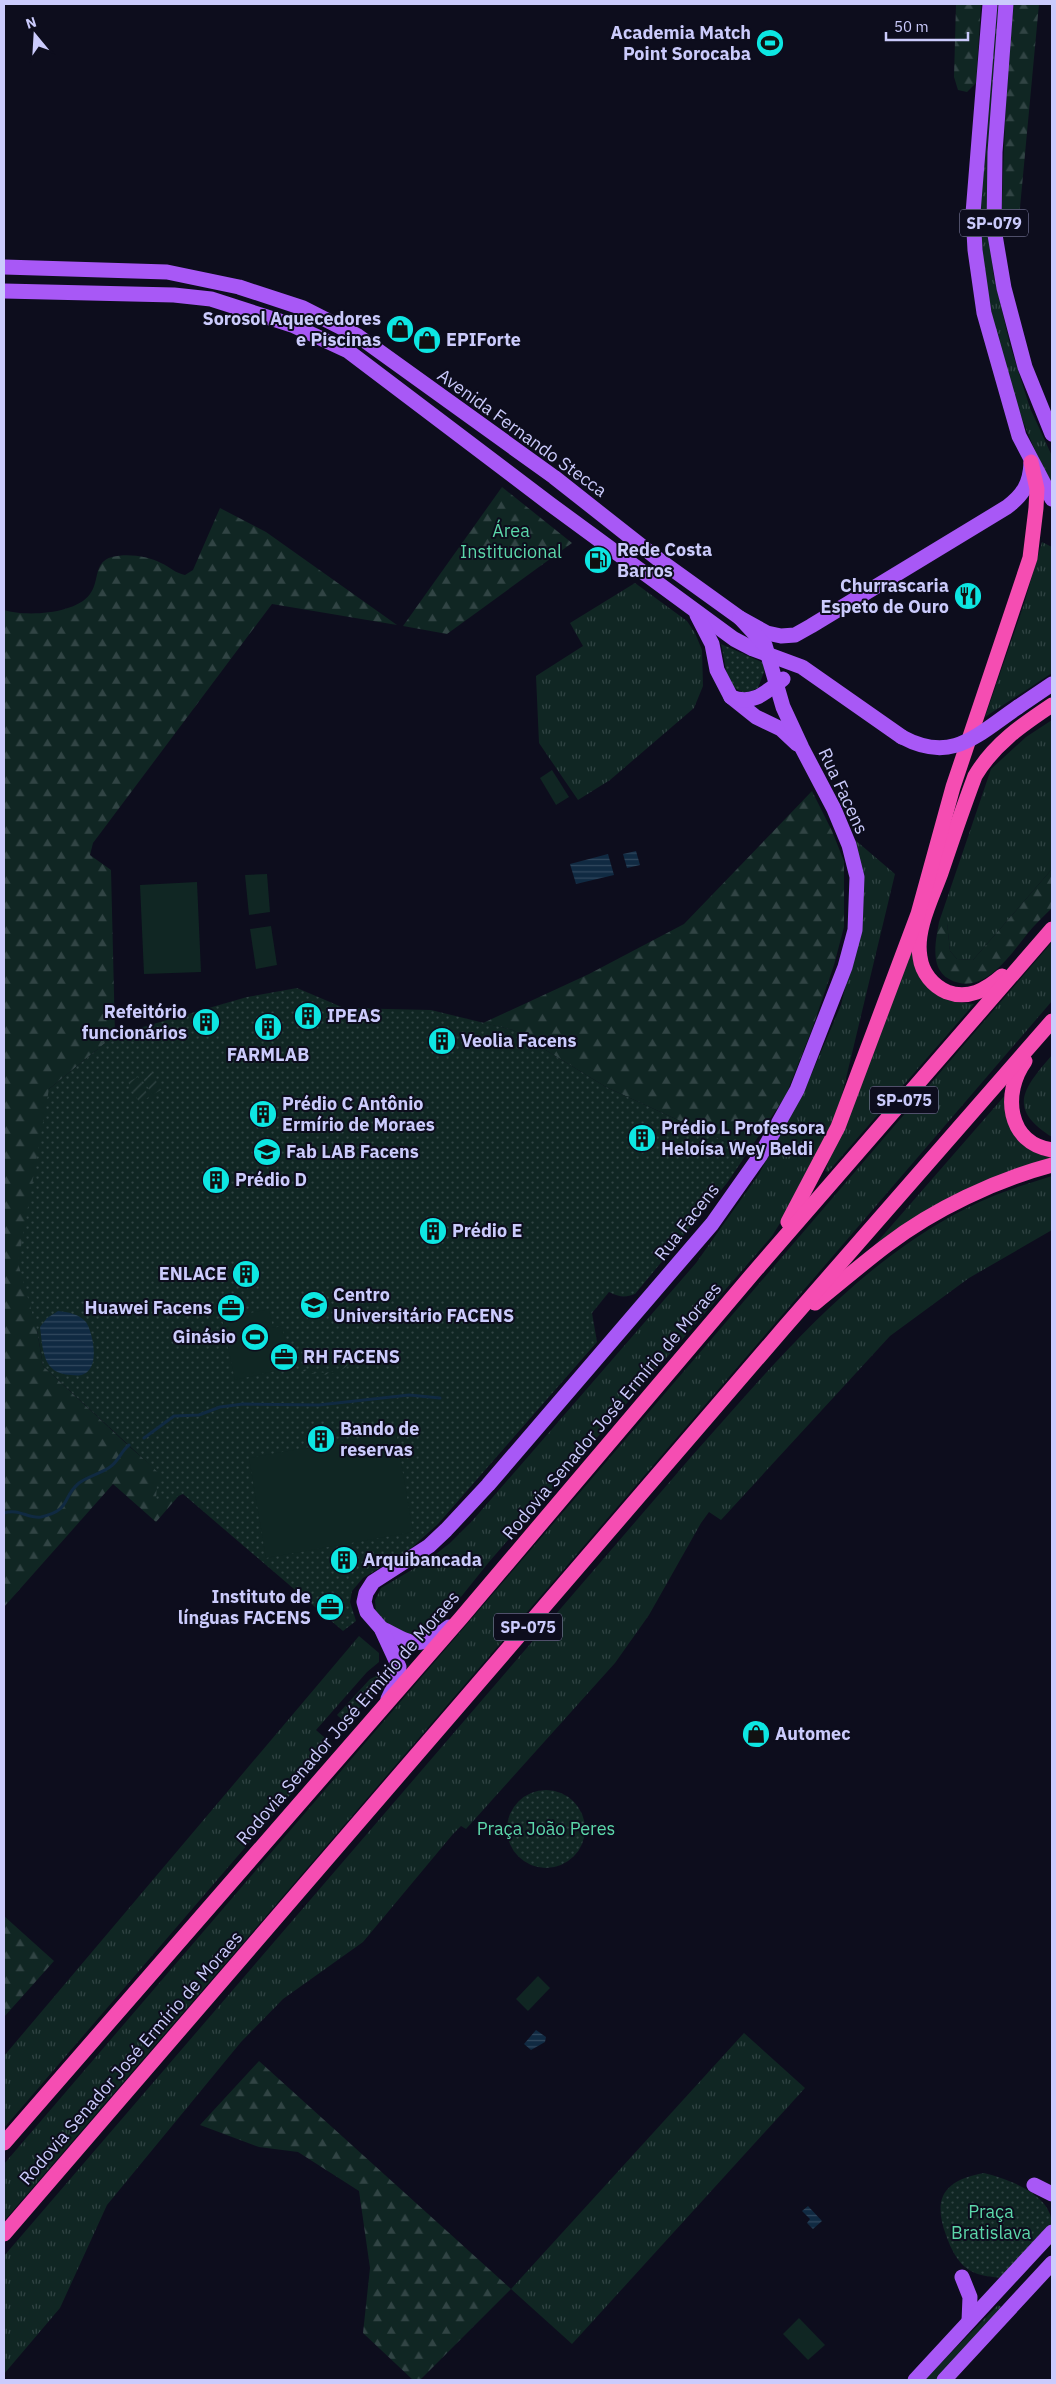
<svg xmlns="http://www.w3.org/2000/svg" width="1056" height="2384" font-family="'IBM Plex Sans',sans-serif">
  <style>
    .grass { fill: url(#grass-tufts) }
    .forest { fill: url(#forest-firs) }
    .park { fill: url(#park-dots) }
    .garden { fill: url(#garden-furrows) }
    .pitch { fill: #102623 }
    .water { fill: url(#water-rules) }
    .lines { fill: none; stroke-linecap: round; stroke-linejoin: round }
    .stream { stroke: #102a42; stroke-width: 3 }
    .major { stroke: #a858f6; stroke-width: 15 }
    .highway { stroke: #f54db2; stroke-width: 15 }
    .major-bridge { stroke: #a858f6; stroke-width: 15 }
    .labels { text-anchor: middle; stroke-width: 4; stroke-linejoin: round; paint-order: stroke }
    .shield { fill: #0d0d1d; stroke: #9292b9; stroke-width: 1 }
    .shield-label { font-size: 16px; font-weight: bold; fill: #cbcbfc }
    .poi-label { font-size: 18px; font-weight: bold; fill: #cbcbfc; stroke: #0d0d1d; text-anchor: start }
    .street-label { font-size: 18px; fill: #cbcbfc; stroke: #0d0d1d }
    .park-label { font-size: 18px; fill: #5cd7aa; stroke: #0d0d1d }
  </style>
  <defs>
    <pattern id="grass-tufts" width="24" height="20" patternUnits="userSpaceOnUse" patternTransform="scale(1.25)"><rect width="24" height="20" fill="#102623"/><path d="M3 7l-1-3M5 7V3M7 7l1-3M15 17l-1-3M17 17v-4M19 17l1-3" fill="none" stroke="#314444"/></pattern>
    <pattern id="forest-firs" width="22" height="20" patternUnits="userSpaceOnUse" patternTransform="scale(1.25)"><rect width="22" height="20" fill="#102623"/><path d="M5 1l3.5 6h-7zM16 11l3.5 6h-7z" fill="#314444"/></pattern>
    <pattern id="park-dots" width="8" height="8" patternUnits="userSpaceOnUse" patternTransform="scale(1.25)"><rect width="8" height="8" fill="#102623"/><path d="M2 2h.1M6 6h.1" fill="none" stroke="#314444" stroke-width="1.8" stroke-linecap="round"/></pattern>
    <pattern id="garden-furrows" width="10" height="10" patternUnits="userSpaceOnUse" patternTransform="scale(1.25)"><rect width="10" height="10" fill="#102623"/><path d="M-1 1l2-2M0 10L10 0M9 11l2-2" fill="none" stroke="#314444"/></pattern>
    <pattern id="water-rules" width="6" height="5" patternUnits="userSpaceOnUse" patternTransform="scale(1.25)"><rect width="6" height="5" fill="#102a42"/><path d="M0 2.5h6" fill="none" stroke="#31485e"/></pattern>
  </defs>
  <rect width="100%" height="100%" fill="#0d0d1d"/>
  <g class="grass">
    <path d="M994,4H999L989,227L993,272L1010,345L1030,408L1052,456V483C1008,406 980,292 980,203Z"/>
    <polygon points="1042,542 1052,547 1052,673 985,717 1024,604"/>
    <polygon points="635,583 687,621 695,633 702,650 703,686 694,708 610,780 578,800 539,743 536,676 583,646 570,623"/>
    <polygon points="1052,720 1052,869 973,960 957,959 950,951 947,923 939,922 991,769 1026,737"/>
    <polygon points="854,839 895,874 836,1120 800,1191 772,1236 489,1562 436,1628 419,1636 405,1633 386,1623 376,1613 375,1600 381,1588 427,1561 450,1543 473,1520 696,1263 759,1174 812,1073 841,1005 859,929"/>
    <polygon points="909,941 913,954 957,1002 974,1004 828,1172 825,1171"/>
    <polygon points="1052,942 1052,1001 4,2221 4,2164"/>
    <path d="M1052,1055V1137C1006,1108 1024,1088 1052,1055Z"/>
    <polygon points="1007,1093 1027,1145 1043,1156 1052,1156 1052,1161 865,1256"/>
    <path d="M1052,1176V1230L969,1278L890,1336L721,1520L709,1512L701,1523L649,1615L615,1663L466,1829L461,1826L453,1834L363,1942L283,1999L241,2042L107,2205L60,2308L4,2374V2256L691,1457C774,1364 854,1265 967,1208C994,1194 1023,1185 1052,1176Z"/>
    <polygon points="359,1636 379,1653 379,1662 367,1672 316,1730 333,1745 4,2128 4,2056"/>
    <polygon points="744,2033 805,2088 572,2344 511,2289"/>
    <polygon points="998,2305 1003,2308 937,2380 924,2380"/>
  </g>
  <g class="forest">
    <polygon points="956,4 981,4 976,83 967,92 958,90 954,77"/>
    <polygon points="1014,4 1039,4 1018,229 1004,231 1001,228 1007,71"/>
    <polygon points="502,487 572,543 447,634 403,626"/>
    <path d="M220,508L266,532L397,625L272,604L93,843L90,855L111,870L115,1035L49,1089L37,1330L43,1366L131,1448L182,1492L156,1522L113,1484L4,1607V610C26,617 76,614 90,594C100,581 93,562 112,557C127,553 148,556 161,563C170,567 175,573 185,575L193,570Z"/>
    <polygon points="812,791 832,831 844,861 844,927 834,965 812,1029 786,1095 748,1152 606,1087 513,1030 483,1023 589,974 684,924"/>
    <path d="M1052,869V908C1044,916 1035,924 1028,933C1010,955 983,998 949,979C929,968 936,940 939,922H947L950,951L957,959L973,960Z"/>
    <polygon points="4,1916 54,1961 4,2017"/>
    <polygon points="259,2061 511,2289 420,2380 413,2380 363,2333 370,2268 359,2191 298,2152 259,2147 200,2125"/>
  </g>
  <g class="park">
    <path d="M721,644L764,663L765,669L758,688L747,693C724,690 726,662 721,644Z"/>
    <path d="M297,988L344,1008L431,1010L513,1030L606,1087L748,1152L727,1183L635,1294C625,1298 619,1297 609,1292L592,1313L597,1342L438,1524L409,1550L363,1578L352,1591L350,1602L356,1621L343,1631L183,1494L167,1501L156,1499L157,1483L162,1476L43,1366L37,1330L18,1263L49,1089L115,1035L247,997Z"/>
    <polygon points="387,1665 388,1673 384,1681 346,1723 337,1715 370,1679 380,1674"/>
    <circle cx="546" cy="1829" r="39"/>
    <path d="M984,2173C1008,2179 1052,2194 1052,2225L1003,2278C992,2277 979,2276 969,2270C957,2262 951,2249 946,2235C932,2197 945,2180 984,2173Z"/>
  </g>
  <g class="garden">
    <polygon points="150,1070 161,1090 152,1095 141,1075"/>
    <polygon points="138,1077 149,1097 139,1102 128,1082"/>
    <path d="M346,1363L348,1365C333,1378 318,1376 300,1370V1368C317,1373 333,1377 346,1363Z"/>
  </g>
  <g class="pitch">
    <polygon points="552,770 569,797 556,805 540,778"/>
    <polygon points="267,874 270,912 249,915 245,875"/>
    <polygon points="197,882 201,972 144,974 140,885"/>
    <polygon points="271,926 277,965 256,969 250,929"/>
    <polygon points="269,1309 273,1328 282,1326 286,1345 278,1347 283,1369 235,1380 222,1319"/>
    <polygon points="396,1432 413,1532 266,1558 249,1458"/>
    <polygon points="538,1976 550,1988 528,2011 516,1999"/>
    <polygon points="799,2318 825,2345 808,2360 783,2334"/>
  </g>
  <g class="water">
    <polygon points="636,851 640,865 627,868 623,854"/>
    <polygon points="608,854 614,875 576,884 570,864"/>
    <path d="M58,1311C68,1312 79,1314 86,1322C93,1333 98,1361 89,1370C84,1376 78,1376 71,1375C42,1374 43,1349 40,1327L47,1318Z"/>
    <polygon points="536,2030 546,2037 545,2042 531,2050 524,2044"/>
    <polygon points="808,2206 822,2221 813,2229 807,2223 810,2219 802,2211"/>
  </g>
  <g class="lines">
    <g class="stream">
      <polyline points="144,1438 174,1416 199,1415 220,1407 243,1404 319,1405 409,1395 440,1398"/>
      <path d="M4,1513C19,1508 28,1519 41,1517C72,1510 61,1498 79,1483C88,1476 100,1474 110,1467C119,1461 121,1451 129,1445"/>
    </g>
    <g class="major">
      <polyline points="990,4 973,213 975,250 984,313 1019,436 1052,499"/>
      <polyline points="1006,4 995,152 994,229 1004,288 1025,367 1052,434"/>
      <path d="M4,267L167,272L239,287L303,308L358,336L554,477L658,559L740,618L767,633L781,636L795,635L811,626L1007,507C1023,495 1030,484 1031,463"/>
      <polyline points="4,291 174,295 211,299 292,325 348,351 550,504 734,639 753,649 802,667 902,737"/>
      <polyline points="697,615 712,644 717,670 731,697 756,717 781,729 797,744"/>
      <path d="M731,697C753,706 766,692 783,679"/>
      <polyline points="1018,707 1052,684"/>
      <path d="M381,1628C413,1645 418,1650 449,1627"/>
      <polyline points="388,1699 397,1680 399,1667 381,1628 367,1612 364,1602 366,1593 373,1582 429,1546 446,1530 488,1485 712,1224 760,1156 797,1090 845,967 855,930 857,877 849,845 834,809 802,748 783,707 765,645 740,618"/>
      <polyline points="1034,2185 1052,2194"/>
      <polyline points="962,2277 970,2297 969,2321"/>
      <polyline points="915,2380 1052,2232"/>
      <polyline points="944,2380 1052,2263"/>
    </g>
    <g class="highway">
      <path d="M1002,976C986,990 968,1000 947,992C933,986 922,973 920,957C915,930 932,898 941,873C952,840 963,808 975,776C994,744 1022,725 1052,705"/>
      <path d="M1025,1061C1002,1093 1007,1143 1052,1150"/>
      <polyline points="788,1222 838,1127 918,914 953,787 1030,558 1036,508 1037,489 1031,462"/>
      <path d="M815,1303C839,1284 863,1263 887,1245C934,1209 996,1180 1052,1165"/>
      <polyline points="4,2143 461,1618 755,1271 1052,929"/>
      <polyline points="4,2234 783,1329 1052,1021"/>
    </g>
    <path class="major-bridge" d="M902,737C952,764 977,735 1018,707"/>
  </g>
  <defs>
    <symbol id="stadium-disc" viewBox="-11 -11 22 22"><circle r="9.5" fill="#0de6e2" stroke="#0d0d1d"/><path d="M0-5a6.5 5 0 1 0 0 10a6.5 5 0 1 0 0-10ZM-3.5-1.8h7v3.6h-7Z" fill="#111"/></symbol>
    <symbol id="shop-disc" viewBox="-11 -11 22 22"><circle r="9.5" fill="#0de6e2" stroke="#0d0d1d"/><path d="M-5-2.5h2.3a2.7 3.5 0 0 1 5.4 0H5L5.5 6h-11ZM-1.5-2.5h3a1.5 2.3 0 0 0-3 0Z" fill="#111"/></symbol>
    <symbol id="fuel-disc" viewBox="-11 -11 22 22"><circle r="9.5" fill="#0de6e2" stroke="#0d0d1d"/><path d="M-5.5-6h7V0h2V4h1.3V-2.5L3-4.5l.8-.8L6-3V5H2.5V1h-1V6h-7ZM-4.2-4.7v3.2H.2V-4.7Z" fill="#111"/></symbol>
    <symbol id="restaurant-disc" viewBox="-11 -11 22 22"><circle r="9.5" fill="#0de6e2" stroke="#0d0d1d"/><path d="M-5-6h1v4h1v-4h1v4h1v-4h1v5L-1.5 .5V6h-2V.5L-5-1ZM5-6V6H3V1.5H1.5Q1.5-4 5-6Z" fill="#111"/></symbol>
    <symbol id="building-disc" viewBox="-11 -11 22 22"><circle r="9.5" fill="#0de6e2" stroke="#0d0d1d"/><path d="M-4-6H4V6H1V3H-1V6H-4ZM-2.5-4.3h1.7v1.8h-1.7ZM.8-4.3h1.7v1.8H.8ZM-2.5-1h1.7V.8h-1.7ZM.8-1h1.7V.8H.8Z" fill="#111"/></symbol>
    <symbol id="university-disc" viewBox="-11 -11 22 22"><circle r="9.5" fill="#0de6e2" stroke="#0d0d1d"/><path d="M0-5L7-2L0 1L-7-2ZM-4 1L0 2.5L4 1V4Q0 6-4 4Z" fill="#111"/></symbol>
    <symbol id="office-disc" viewBox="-11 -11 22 22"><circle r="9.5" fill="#0de6e2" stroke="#0d0d1d"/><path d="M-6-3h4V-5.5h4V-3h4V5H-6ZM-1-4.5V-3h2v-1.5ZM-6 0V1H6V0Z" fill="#111"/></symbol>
  </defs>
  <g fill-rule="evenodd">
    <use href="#stadium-disc" x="754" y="27" width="32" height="32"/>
    <use href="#shop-disc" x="384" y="313" width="32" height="32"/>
    <use href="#shop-disc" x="411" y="324" width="32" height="32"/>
    <use href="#fuel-disc" x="582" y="544" width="32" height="32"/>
    <use href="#restaurant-disc" x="952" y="580" width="32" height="32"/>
    <use href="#building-disc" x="292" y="1000" width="32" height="32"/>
    <use href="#building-disc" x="190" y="1006" width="32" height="32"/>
    <use href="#building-disc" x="252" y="1011" width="32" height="32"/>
    <use href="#building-disc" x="426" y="1025" width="32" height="32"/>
    <use href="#building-disc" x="247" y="1098" width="32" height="32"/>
    <use href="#building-disc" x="626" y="1122" width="32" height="32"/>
    <use href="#university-disc" x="251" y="1136" width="32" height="32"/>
    <use href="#building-disc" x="200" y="1164" width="32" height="32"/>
    <use href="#building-disc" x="417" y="1215" width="32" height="32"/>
    <use href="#building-disc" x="230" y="1258" width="32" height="32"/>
    <use href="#university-disc" x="298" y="1289" width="32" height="32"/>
    <use href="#office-disc" x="215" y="1292" width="32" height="32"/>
    <use href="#stadium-disc" x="239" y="1321" width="32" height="32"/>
    <use href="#office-disc" x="268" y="1341" width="32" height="32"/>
    <use href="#building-disc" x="305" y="1423" width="32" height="32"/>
    <use href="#building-disc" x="328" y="1544" width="32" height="32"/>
    <use href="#office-disc" x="314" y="1591" width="32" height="32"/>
    <use href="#shop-disc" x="740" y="1718" width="32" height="32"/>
  </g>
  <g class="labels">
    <g class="shield">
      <rect x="960" y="209.5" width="68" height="27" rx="4"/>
      <rect x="870" y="1086.5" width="68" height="27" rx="4"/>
      <rect x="494" y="1613.5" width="68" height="27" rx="4"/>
    </g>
    <g class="shield-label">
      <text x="994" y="229">SP-079</text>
      <text x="904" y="1106">SP-075</text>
      <text x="528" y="1633">SP-075</text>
    </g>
    <g class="poi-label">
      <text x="751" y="39" text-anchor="end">Academia Match<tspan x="751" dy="21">Point Sorocaba</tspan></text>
      <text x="381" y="325" text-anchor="end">Sorosol Aquecedores<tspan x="381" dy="21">e Piscinas</tspan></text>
      <text x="446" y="346">EPIForte</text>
      <text x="617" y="556">Rede Costa<tspan x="617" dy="21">Barros</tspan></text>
      <text x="949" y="592" text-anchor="end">Churrascaria<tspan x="949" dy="21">Espeto de Ouro</tspan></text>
      <text x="187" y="1018" text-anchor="end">Refeitório<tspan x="187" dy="21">funcionários</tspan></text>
      <text x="327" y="1022">IPEAS</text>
      <text x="461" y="1047">Veolia Facens</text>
      <text x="268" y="1061" text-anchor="middle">FARMLAB</text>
      <text x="282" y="1110">Prédio C Antônio<tspan x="282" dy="21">Ermírio de Moraes</tspan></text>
      <text x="661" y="1134">Prédio L Professora<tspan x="661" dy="21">Heloísa Wey Beldi</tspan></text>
      <text x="286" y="1158">Fab LAB Facens</text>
      <text x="235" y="1186">Prédio D</text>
      <text x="452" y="1237">Prédio E</text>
      <text x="227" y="1280" text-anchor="end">ENLACE</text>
      <text x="333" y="1301">Centro<tspan x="333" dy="21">Universitário FACENS</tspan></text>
      <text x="212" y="1314" text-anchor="end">Huawei Facens</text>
      <text x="236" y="1343" text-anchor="end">Ginásio</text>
      <text x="303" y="1363">RH FACENS</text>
      <text x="340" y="1435">Bando de<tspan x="340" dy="21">reservas</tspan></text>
      <text x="363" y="1566">Arquibancada</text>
      <text x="311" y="1603" text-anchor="end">Instituto de<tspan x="311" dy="21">línguas FACENS</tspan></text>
      <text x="775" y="1740">Automec</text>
    </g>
    <g class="street-label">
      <text transform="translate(522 433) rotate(36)" y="6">Avenida Fernando Stecca</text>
      <text transform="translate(843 791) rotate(65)" y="6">Rua Facens</text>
      <text transform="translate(687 1222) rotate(-52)" y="6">Rua Facens</text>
      <text transform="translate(612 1411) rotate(-50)" y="6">Rodovia Senador José Ermírio de Moraes</text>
      <text transform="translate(348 1718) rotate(-49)" y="6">Rodovia Senador José Ermírio de Moraes</text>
      <text transform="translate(131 2058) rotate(-49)" y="6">Rodovia Senador José Ermírio de Moraes</text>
    </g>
    <g class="park-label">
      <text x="511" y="537">Área<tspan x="511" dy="21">Institucional</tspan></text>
      <text x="546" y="1835">Praça João Peres</text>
      <text x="991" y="2218">Praça<tspan x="991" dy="21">Bratislava</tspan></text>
    </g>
  </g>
  <rect width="1056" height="2384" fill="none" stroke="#cbcbfc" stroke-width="10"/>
  <g transform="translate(35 35) rotate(342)" stroke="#0d0d1d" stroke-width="4" paint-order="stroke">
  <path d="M0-4L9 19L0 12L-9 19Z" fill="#cbcbfc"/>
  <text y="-8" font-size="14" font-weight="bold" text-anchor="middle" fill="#cbcbfc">N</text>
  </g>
  <path d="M886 32v8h82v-8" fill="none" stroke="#cbcbfc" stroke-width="2.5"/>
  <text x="894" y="32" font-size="15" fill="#cbcbfc" stroke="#0d0d1d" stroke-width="4" paint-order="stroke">50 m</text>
</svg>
